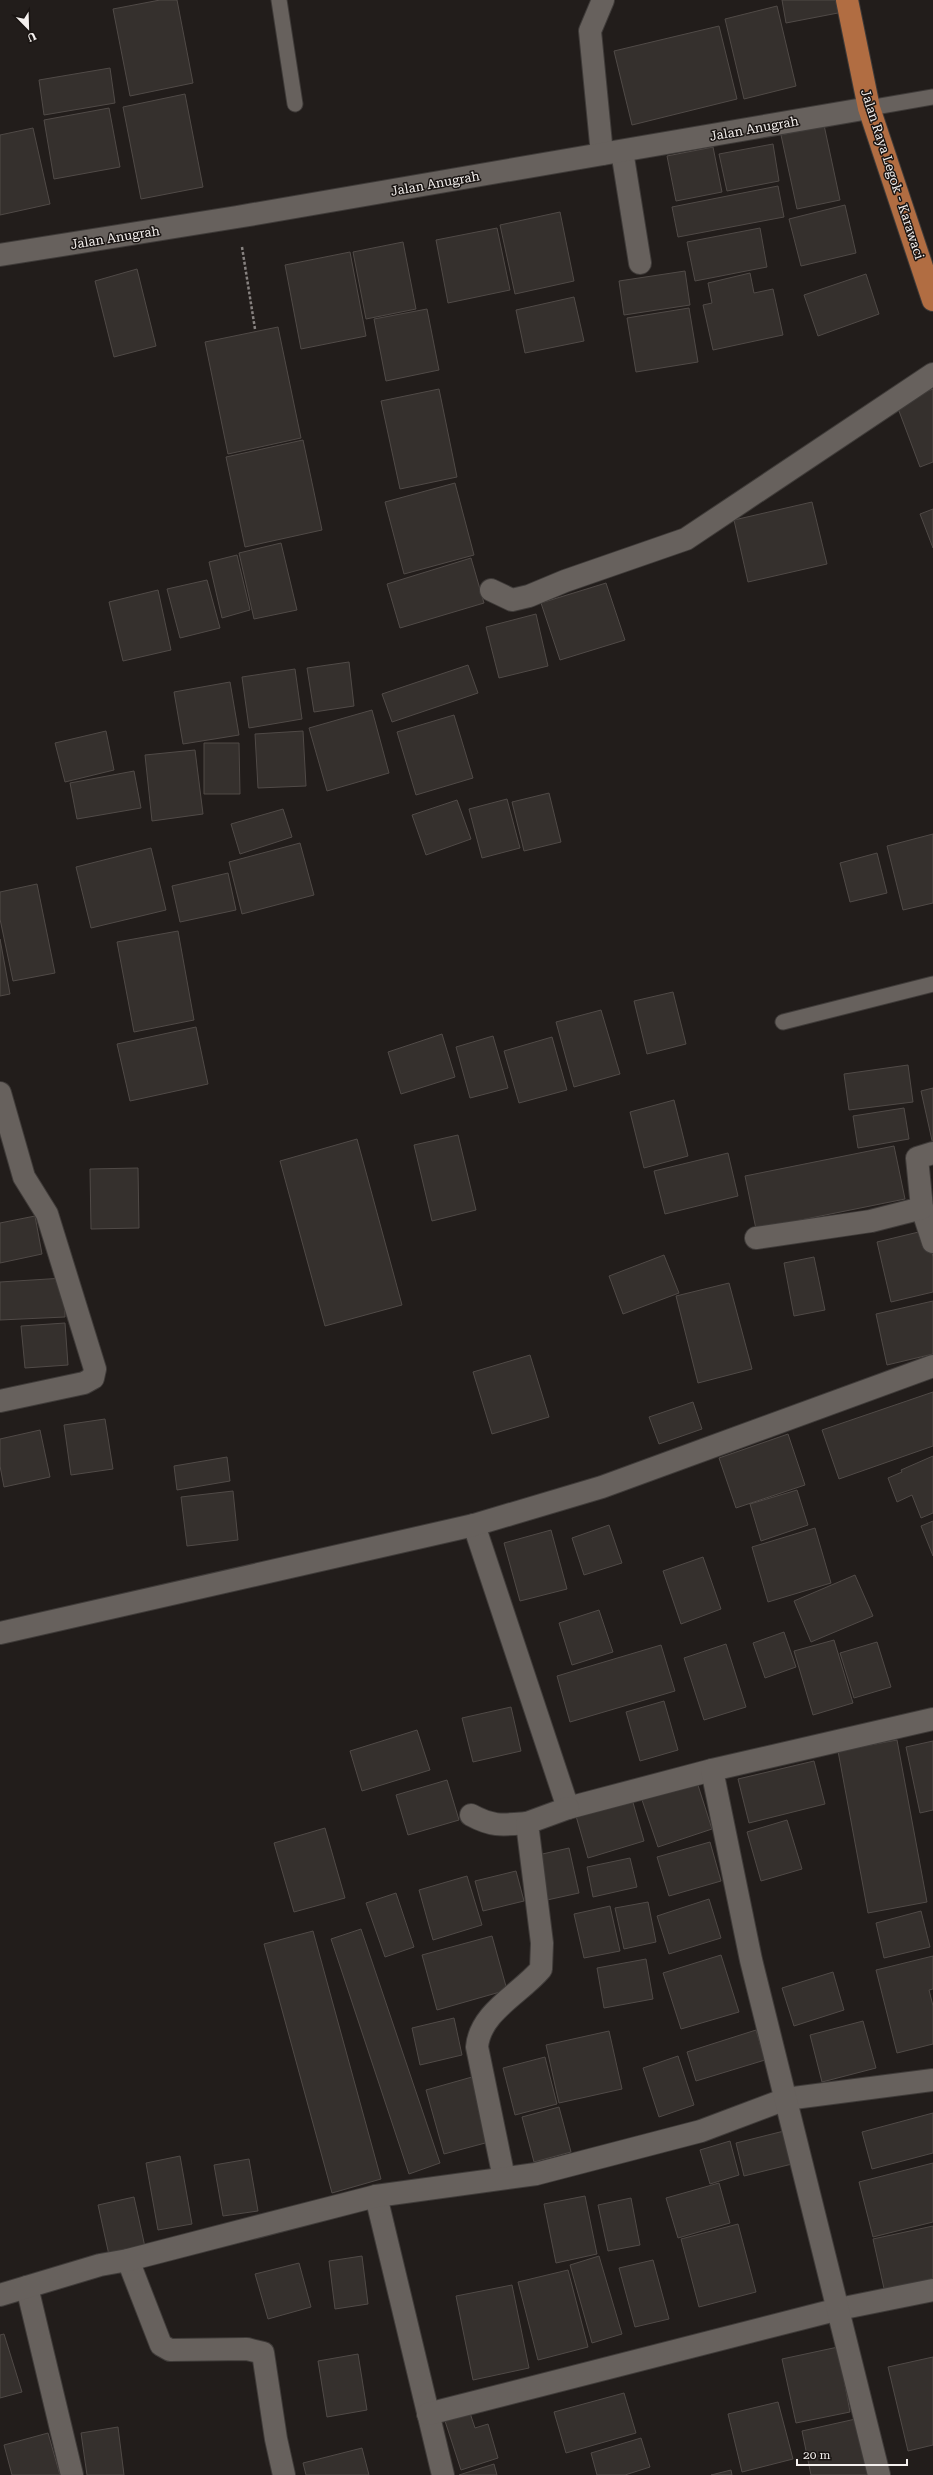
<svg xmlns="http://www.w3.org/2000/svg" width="933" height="2475" font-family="'Roboto Serif',serif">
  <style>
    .building { fill: #35302d; stroke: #504a47 }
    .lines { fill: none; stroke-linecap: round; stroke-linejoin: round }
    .service-casing { stroke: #3f3b39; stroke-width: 17 }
    .minor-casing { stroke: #3f3b39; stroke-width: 24 }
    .primary-casing { stroke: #3f3b39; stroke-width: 24 }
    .path { stroke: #878280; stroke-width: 2.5; stroke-dasharray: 3 2; stroke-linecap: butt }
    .service { stroke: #67615d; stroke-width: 15 }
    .minor { stroke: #67615d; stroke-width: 22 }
    .primary { stroke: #b16d42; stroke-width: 22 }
    .labels { text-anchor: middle; stroke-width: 3; stroke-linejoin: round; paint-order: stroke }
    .street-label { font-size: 13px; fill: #f4f0ee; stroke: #191412 }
  </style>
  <rect width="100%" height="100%" fill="#221d1b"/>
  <g class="building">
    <polygon points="160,0 177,0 193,83 130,96 113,9"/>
    <polygon points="782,0 836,0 838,13 786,23"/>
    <polygon points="777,6 796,86 744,99 725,19"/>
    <polygon points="719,26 737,99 632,125 614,51"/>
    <polygon points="110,68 115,103 44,115 39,80"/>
    <polygon points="185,94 203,187 141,199 123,107"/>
    <polygon points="109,108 120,167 54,179 44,120"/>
    <polygon points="824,125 840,200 797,209 781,135"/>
    <polygon points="33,128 50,204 0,215 0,135"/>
    <polygon points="773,144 779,181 727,191 719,154"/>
    <polygon points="713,147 722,192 676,201 667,156"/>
    <polygon points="778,186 784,217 678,237 672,207"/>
    <polygon points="845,205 856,253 801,266 789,219"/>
    <polygon points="560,212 574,281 515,294 500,225"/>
    <polygon points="497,228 510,290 448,303 436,240"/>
    <polygon points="760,228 767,267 695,281 687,242"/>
    <polygon points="403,242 416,309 366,319 353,252"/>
    <polygon points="350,252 366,336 301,349 285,265"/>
    <polygon points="137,269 156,346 114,357 95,281"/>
    <polygon points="685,271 690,305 624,315 619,281"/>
    <polygon points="750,273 754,293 773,289 783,335 713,350 703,305 712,303 708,283"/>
    <polygon points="866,274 879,314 818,336 804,295"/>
    <polygon points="574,297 584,341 525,353 516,310"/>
    <polygon points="689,308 698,362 636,372 627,318"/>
    <polygon points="427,309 439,370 386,381 374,319"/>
    <polygon points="278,327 301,438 228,454 205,342"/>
    <polygon points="439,389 457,477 400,489 381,401"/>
    <polygon points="933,389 933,462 920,467 896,403"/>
    <polygon points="303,440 322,530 245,547 226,457"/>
    <polygon points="455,483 474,555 404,574 385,502"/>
    <polygon points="812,502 827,564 748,582 734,520"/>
    <polygon points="933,509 933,548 920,514"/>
    <polygon points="281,543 297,610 254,619 239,553"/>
    <polygon points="237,555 250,610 222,618 209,562"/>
    <polygon points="471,558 484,603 400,628 387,584"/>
    <polygon points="207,580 220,628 180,638 167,589"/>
    <polygon points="606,583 625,640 560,660 541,603"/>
    <polygon points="158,590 171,650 123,661 109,602"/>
    <polygon points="536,614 548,666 499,678 486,627"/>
    <polygon points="349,662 354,706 314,712 307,668"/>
    <polygon points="468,665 478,693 392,722 382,694"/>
    <polygon points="295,669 302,719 249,728 242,677"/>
    <polygon points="230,682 239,735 183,744 174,692"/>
    <polygon points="372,710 389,773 327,791 309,728"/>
    <polygon points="454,715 473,778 416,795 397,732"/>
    <polygon points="106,731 114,770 65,782 55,743"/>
    <polygon points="303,731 306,786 258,788 255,734"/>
    <polygon points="204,743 239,743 240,794 204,794"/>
    <polygon points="195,750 203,814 152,821 145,755"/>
    <polygon points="134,771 141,808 77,819 70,783"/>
    <polygon points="549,793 561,842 524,851 512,802"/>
    <polygon points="507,799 520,848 482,858 469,809"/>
    <polygon points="457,800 471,839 426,855 412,815"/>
    <polygon points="283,809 292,837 240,854 231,824"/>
    <polygon points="933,834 933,903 903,910 887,846"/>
    <polygon points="300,843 314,895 242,914 229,862"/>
    <polygon points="151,848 166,910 91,928 76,867"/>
    <polygon points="877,853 887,893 850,902 840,863"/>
    <polygon points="228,873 236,910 180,922 172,886"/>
    <polygon points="37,884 55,973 13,981 0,919 0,892"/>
    <polygon points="178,931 194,1020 134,1032 117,942"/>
    <polygon points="0,939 10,994 0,996"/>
    <polygon points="673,992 686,1044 647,1054 634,1001"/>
    <polygon points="601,1010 620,1074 574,1087 556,1022"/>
    <polygon points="196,1027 208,1084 130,1101 117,1044"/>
    <polygon points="442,1034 455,1077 401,1094 388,1052"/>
    <polygon points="493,1036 508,1088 470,1098 456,1047"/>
    <polygon points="552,1037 567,1090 519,1103 504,1051"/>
    <polygon points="908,1065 913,1102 849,1110 844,1074"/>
    <polygon points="933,1088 933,1145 921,1091"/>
    <polygon points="674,1100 688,1156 644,1168 630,1112"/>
    <polygon points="904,1108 909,1139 858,1148 853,1116"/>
    <polygon points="458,1135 476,1210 432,1221 414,1145"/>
    <polygon points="357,1139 402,1305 325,1326 280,1161"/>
    <polygon points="894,1146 905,1199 756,1229 745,1176"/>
    <polygon points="728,1153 738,1196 665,1214 654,1171"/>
    <polygon points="138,1168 139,1228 91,1229 90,1169"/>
    <polygon points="35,1216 42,1254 0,1263 0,1223"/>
    <polygon points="927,1230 933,1257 933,1292 891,1302 877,1242"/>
    <polygon points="664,1255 679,1293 623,1314 609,1276"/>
    <polygon points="814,1257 825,1310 794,1316 784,1263"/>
    <polygon points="64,1278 65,1317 0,1320 0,1282"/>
    <polygon points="729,1283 752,1369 698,1383 676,1296"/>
    <polygon points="933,1301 933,1354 887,1365 876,1314"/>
    <polygon points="65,1323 68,1365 25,1368 21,1326"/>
    <polygon points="530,1355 549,1417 492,1434 473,1372"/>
    <polygon points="933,1392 933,1446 839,1479 822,1430"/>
    <polygon points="693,1402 702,1429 659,1444 649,1417"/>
    <polygon points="105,1419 113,1469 71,1475 64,1425"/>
    <polygon points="40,1430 50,1477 4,1487 0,1466 0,1439"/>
    <polygon points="788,1434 805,1485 736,1508 719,1458"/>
    <polygon points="933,1456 933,1513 921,1518 912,1495 897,1502 888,1478 902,1472 901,1470"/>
    <polygon points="227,1457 230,1481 177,1490 174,1466"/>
    <polygon points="797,1490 808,1525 761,1541 750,1504"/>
    <polygon points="233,1491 238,1540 187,1546 181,1497"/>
    <polygon points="933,1521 933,1556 921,1526"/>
    <polygon points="609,1525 622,1563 584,1575 572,1538"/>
    <polygon points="815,1528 831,1583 768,1602 752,1547"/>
    <polygon points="551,1530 567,1589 520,1601 504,1543"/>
    <polygon points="703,1557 721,1609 681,1624 663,1571"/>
    <polygon points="855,1575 873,1616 811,1642 794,1601"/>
    <polygon points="599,1610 613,1652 572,1665 559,1623"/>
    <polygon points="784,1632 796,1667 765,1678 753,1643"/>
    <polygon points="834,1640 853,1703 813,1715 794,1651"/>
    <polygon points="877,1642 891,1687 854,1698 840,1653"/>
    <polygon points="726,1644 746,1707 704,1720 684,1658"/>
    <polygon points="661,1645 675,1691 570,1722 557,1676"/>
    <polygon points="664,1701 678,1750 640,1761 626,1712"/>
    <polygon points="511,1707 521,1751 473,1762 462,1718"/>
    <polygon points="417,1730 430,1770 362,1791 350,1751"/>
    <polygon points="897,1740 927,1902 868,1913 838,1751"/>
    <polygon points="933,1741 933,1810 920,1813 906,1747"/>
    <polygon points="814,1761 825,1804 749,1823 738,1779"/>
    <polygon points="696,1779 712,1829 658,1847 641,1797"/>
    <polygon points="447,1780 459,1820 408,1835 396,1795"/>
    <polygon points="632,1799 644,1841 588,1858 576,1816"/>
    <polygon points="787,1820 802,1869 761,1881 747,1832"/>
    <polygon points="325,1828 345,1898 294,1912 274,1843"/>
    <polygon points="710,1842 721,1881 669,1896 657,1857"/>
    <polygon points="569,1848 579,1893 547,1900 538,1855"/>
    <polygon points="630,1858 637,1887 593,1897 587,1867"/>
    <polygon points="516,1871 524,1901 483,1911 475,1881"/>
    <polygon points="467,1876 482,1925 433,1940 419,1890"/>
    <polygon points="396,1893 414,1947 385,1957 366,1903"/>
    <polygon points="709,1899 721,1938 669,1954 657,1916"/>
    <polygon points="648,1902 656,1942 624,1949 615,1908"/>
    <polygon points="610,1906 620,1951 584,1958 574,1914"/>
    <polygon points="921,1911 930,1947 884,1958 876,1923"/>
    <polygon points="361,1929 440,2163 409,2174 331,1939"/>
    <polygon points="313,1931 381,2179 332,2193 264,1944"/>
    <polygon points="492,1936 507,1990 437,2010 422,1955"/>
    <polygon points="721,1955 739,2012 681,2029 663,1973"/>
    <polygon points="933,1956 933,1989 929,1990 933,2006 933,2044 897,2053 876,1970"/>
    <polygon points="646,1959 653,1999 604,2008 597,1968"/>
    <polygon points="833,1972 844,2010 794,2026 782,1988"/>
    <polygon points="454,2018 462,2055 420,2065 412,2028"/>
    <polygon points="863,2021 876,2068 822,2082 810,2035"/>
    <polygon points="756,2030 765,2060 696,2081 687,2052"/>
    <polygon points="609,2031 622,2089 559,2103 546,2045"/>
    <polygon points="678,2056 694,2105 659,2117 643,2068"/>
    <polygon points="545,2057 557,2104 515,2115 503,2068"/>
    <polygon points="472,2077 489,2142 444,2154 426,2090"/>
    <polygon points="559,2107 571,2152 534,2162 522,2117"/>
    <polygon points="933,2113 933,2153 872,2169 862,2132"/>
    <polygon points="784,2131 792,2164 744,2176 736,2143"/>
    <polygon points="730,2141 739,2175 710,2184 700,2150"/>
    <polygon points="180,2156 192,2224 158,2230 146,2163"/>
    <polygon points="249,2159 258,2211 223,2216 214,2165"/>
    <polygon points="933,2163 933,2222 873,2237 859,2182"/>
    <polygon points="719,2183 730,2223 678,2238 666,2198"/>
    <polygon points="585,2196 597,2254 556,2263 544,2204"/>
    <polygon points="134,2197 145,2247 109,2255 98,2205"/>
    <polygon points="631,2198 640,2245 608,2251 598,2205"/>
    <polygon points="738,2224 756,2292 699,2307 681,2239"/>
    <polygon points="933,2226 933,2282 885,2293 873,2239"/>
    <polygon points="362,2256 368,2304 335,2309 329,2261"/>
    <polygon points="599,2256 622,2334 592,2343 570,2265"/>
    <polygon points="653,2260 669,2319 635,2327 619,2268"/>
    <polygon points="299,2263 311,2307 268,2319 255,2274"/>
    <polygon points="568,2270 588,2347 538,2360 518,2282"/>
    <polygon points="512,2285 529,2368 473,2380 456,2296"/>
    <polygon points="4,2334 22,2392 0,2398 0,2335"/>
    <polygon points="838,2347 850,2412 796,2423 782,2359"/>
    <polygon points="358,2354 367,2410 327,2417 318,2361"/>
    <polygon points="933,2357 933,2445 908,2451 888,2367"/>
    <polygon points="624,2393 636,2433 566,2453 554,2412"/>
    <polygon points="778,2402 793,2459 742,2472 728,2414"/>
    <polygon points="470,2413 475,2428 488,2424 498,2458 461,2470 445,2421"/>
    <polygon points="860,2418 873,2475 811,2475 802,2431"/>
    <polygon points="118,2427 124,2475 87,2475 81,2433"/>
    <polygon points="48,2433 60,2475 12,2475 4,2445"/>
    <polygon points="641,2438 650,2467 625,2475 597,2475 591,2453"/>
    <polygon points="362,2448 369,2475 306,2475 303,2463"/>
    <polygon points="494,2464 497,2475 459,2475"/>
    <polygon points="731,2470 732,2475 711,2475"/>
  </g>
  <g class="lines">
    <defs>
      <g id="service">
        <polyline points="279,0 295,104"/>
        <polyline points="869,108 933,97"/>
        <polyline points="783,1022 933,984"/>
      </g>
      <g id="minor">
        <polyline points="622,151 640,263"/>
        <polyline points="602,154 590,31 603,0"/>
        <polyline points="0,255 237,217 869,108"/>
        <polyline points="491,590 512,600 529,596 565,581 686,539 933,374"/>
        <polyline points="0,1093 24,1177 47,1214 95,1369 93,1378 84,1383 0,1401"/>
        <polyline points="922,1208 933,1242"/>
        <polyline points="756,1238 871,1221 922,1208 917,1158 933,1153"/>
        <polyline points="474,1525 568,1808 712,1770"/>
        <polyline points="0,1633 474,1525 602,1487 933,1366"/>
        <path d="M471,1815C493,1827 503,1825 527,1823"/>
        <path d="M504,2178L477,2047C480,2012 520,1994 541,1969L542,1943L527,1823L568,1808"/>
        <polyline points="376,2196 443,2475"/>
        <polyline points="128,2260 161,2345 170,2350 247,2349 263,2353 276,2439 284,2475"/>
        <polyline points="27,2287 72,2475"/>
        <polyline points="0,2295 100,2265 128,2260 376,2196 536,2174 701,2131 786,2099 933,2080"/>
        <polyline points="428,2414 839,2309 933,2290"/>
        <polyline points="879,2475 751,1960 712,1770 933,1719"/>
      </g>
      <polyline id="primary" points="847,0 869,108 933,300"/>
    </defs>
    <use href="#service" class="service-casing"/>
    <use href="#minor" class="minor-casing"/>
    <use href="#primary" class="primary-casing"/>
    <polyline class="path" points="242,247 255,329"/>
    <use href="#service" class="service"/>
    <use href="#minor" class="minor"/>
    <use href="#primary" class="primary"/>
  </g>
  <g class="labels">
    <g class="street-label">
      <text transform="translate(754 128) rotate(-10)" y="5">Jalan Anugrah</text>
      <text transform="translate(893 174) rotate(72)" y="5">Jalan Raya Legok - Karawaci</text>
      <text transform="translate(435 183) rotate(-10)" y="5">Jalan Anugrah</text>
      <text transform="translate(115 237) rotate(-9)" y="5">Jalan Anugrah</text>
    </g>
  </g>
  <g transform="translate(28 28) rotate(157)" stroke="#191412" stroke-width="3" paint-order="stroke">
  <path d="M0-3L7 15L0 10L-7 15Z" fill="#f4f0ee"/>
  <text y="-6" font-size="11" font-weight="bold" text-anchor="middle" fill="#f4f0ee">U</text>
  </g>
  <path d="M797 2459v6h110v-6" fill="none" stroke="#f4f0ee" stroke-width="2"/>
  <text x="803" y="2459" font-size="12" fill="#f4f0ee" stroke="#191412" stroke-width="3" paint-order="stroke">20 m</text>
</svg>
